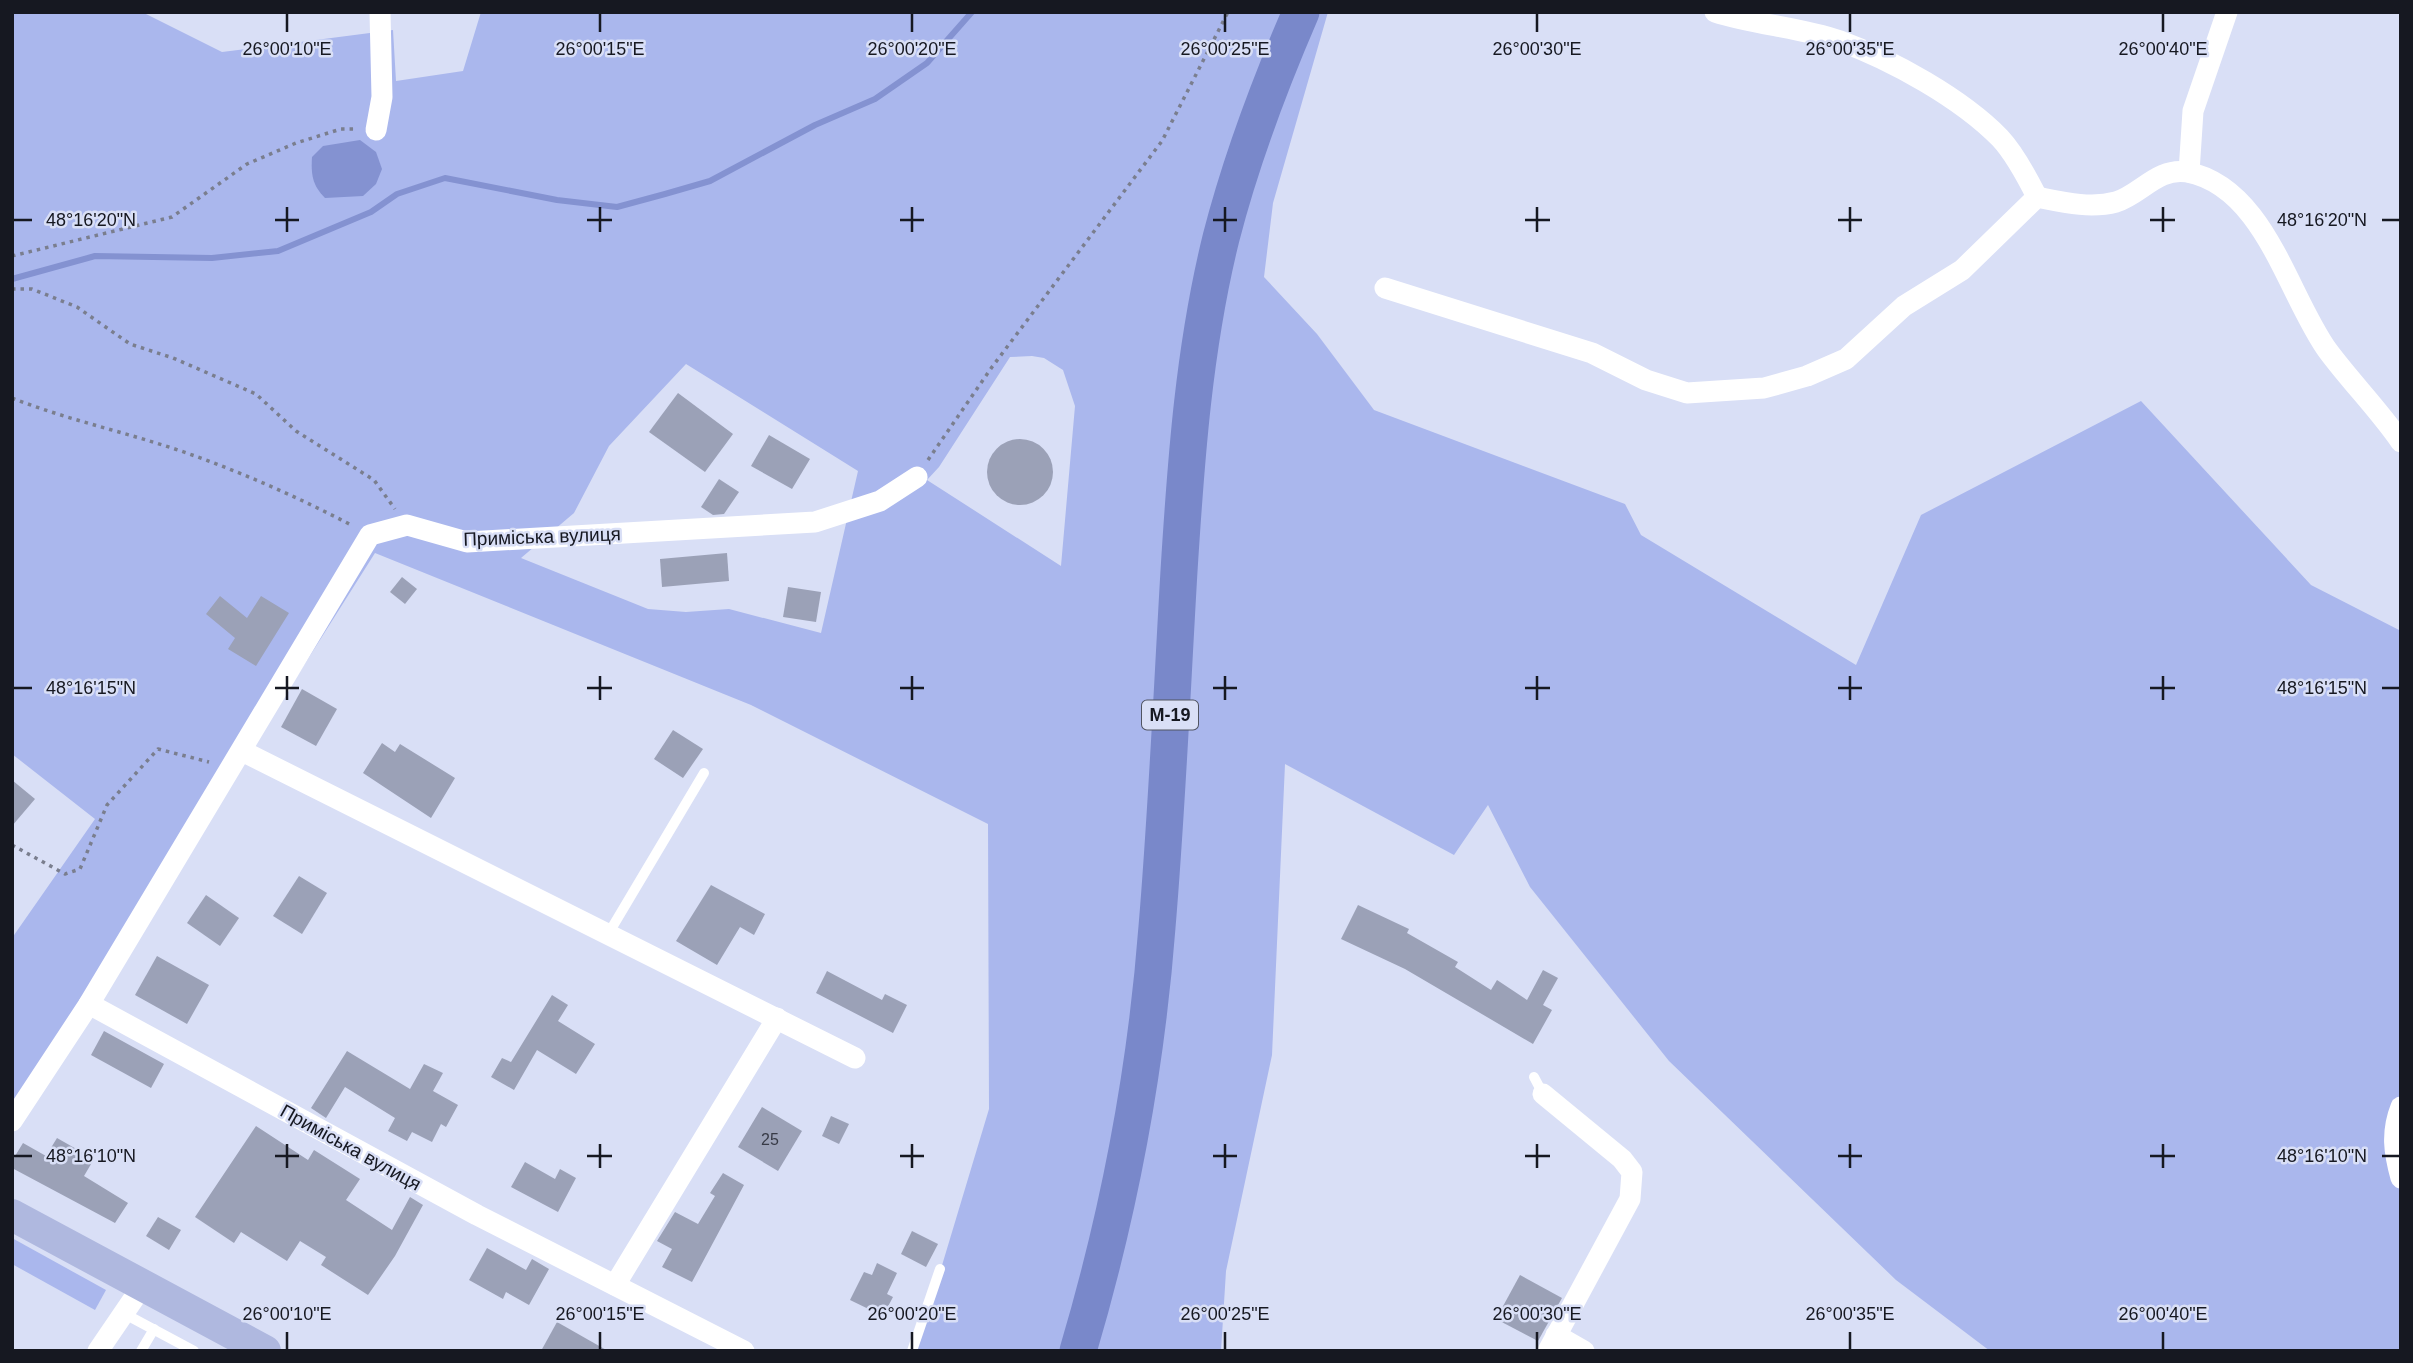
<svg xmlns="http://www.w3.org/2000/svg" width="2413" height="1363" font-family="Helvetica,sans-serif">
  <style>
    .green { fill: #aab7ed; fill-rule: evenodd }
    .water { fill: #8492d1 }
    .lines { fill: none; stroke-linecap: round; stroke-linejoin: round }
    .stream { stroke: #8492d1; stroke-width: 6 }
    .building { fill: #9ba1b7 }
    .path { stroke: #7a7e8e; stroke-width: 3.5; stroke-dasharray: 3.5 5; stroke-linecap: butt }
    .lane { stroke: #fff; stroke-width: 10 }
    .street { stroke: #fff; stroke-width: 21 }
    .primary { stroke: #afb8df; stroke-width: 32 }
    .highway { stroke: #7988ca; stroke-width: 37 }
    .ticks { fill: none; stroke: #161821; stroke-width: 2.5 }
    .labels { text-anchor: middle; stroke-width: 5; stroke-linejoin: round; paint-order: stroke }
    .number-label { font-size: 16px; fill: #373a46 }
    .shield { fill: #d9dff6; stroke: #505461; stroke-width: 2 }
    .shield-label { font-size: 18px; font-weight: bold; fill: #161821 }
    .street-label { font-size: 19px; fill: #161821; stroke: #d9dff6 }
    .ticks-label { font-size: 18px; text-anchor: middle; fill: #161821; stroke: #d9dff6; stroke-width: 5; stroke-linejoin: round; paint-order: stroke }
  </style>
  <rect width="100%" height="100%" fill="#d9dff6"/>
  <g class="green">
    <path d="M12,12H142L222,52L393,30L396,81L463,71L481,12H1328L1273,203L1264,277L1317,334L1374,410L1625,504L1641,535L1856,665L1921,515L2141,401L2311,585L2401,631V1351H1990L1896,1280L1669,1061L1530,887L1488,805L1454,855L1285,764L1272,1055L1226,1271L1221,1351H912L937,1282L989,1109L988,824L751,705L375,553L12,1126V938L95,819L12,754ZM1032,356L1044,358L1063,370L1075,406L1061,566L927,480L939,467L1010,357ZM686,364L858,471L821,633L729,609L686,612L648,609L521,558L574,513L609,446Z"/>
    <polygon points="12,1238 106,1290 95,1310 12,1264"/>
  </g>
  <path class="water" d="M360,140L376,152L382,169L376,184L363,196L325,198C312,185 311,174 312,157L323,146Z"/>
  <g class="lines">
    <polyline class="stream" points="12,279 95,256 212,258 278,251 371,212 397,194 445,178 557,200 617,207 665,194 710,181 815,125 875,99 927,63 972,12"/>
  </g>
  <g class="building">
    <polygon points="678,393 733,434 705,472 649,432"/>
    <polygon points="769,435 810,459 792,489 751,466"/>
    <circle cx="1020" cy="472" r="33"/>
    <polygon points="719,479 739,492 724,514 713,515 701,507"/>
    <polygon points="727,553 729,581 662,587 660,559"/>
    <polygon points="402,577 417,589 405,604 390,592"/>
    <polygon points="788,587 821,592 816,622 783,617"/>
    <polygon points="220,596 247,618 261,596 289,613 256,666 228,649 235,638 206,614"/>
    <polygon points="302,689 337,709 316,746 281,727"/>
    <polygon points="673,730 703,749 683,778 654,759"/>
    <polygon points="382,743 395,752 400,744 455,778 431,818 363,773"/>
    <polygon points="12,780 35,799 12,826"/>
    <polygon points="299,876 327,893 302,934 273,916"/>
    <polygon points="711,885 765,914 754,935 740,927 717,965 676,941"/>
    <polygon points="206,895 239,918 220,946 187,923"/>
    <polygon points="1358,905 1409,929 1407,933 1458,962 1455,967 1491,990 1497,980 1527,1000 1543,970 1558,978 1543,1005 1552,1010 1533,1044 1405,969 1341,939"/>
    <polygon points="157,956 209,985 187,1024 135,995"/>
    <polygon points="827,971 882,1000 885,994 907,1005 893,1033 816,993"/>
    <polygon points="552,995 568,1005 558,1021 595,1044 576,1074 537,1050 514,1090 491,1077 502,1058 511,1062"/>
    <polygon points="104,1031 164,1064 151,1088 91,1055"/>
    <polygon points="347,1051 410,1089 424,1064 443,1073 433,1091 458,1105 446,1127 441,1124 432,1142 412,1132 407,1141 388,1131 395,1118 345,1087 326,1118 311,1108"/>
    <polygon points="762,1107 802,1131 778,1171 738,1147"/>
    <polygon points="831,1116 849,1124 839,1144 822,1136"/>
    <polygon points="256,1126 308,1160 314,1150 360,1179 346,1200 392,1230 410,1197 423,1205 395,1256 368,1295 321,1265 326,1257 300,1241 287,1261 241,1232 234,1243 195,1217"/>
    <polygon points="57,1138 94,1159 84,1176 128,1203 115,1223 12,1168 12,1161 23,1143 46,1156"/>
    <polygon points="525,1162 555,1179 560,1169 576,1178 558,1212 511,1187"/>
    <polygon points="723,1173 744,1185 692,1282 662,1267 672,1249 657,1241 675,1212 698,1224 715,1196 710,1193"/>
    <polygon points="158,1217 181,1230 169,1250 146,1236"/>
    <polygon points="912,1231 938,1244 926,1267 901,1254"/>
    <polygon points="487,1248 526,1270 532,1259 549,1269 529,1305 506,1292 503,1299 469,1280"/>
    <polygon points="877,1263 897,1273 887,1294 893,1297 883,1316 850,1300 864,1272 872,1275"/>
    <polygon points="1520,1275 1562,1298 1538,1341 1496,1319"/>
    <polygon points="557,1322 608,1351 541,1351"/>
  </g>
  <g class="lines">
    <g class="path">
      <polyline points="12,256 172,217 247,164 296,143 341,129 356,129"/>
      <polyline points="12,289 32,289 77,307 130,344 173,358 256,394 296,431 374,480 395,509"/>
      <path d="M12,398C68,420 125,432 181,451C241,472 298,497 353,526"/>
      <polyline points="928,460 992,367 1162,141 1228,12"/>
      <polyline points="12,845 65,874 80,869 107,805 158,749 209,762"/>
    </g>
    <g class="lane">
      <polyline points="607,936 704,773"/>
      <polyline points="1534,1077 1543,1094"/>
      <polyline points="123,1313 194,1351"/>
      <polyline points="141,1351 154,1329"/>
      <polyline points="912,1351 940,1269"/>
    </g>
    <g class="street">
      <path d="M1715,12C1755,25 1800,27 1840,41C1892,60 1961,98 2000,138C2015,154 2027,177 2037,197"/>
      <polyline points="376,130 382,97 380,12"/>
      <polyline points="2189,172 2193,111 2227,12"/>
      <path d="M1385,288L1592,353L1646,380L1687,393L1764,388L1807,376L1846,359L1904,306L1962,270L2037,197C2062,202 2090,209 2116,202C2141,194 2158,167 2187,172C2265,187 2288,296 2328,351C2351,382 2379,410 2401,442"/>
      <polyline points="242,751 855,1058"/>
      <polyline points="89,1004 477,1215 744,1351"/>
      <polyline points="1543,1094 1622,1159 1632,1172 1630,1199 1548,1351"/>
      <path d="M2401,1107C2391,1132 2394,1153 2401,1178"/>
      <polyline points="12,1121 89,1004 370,535 407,525 467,542 815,522 880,501 917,477"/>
      <polyline points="615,1285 777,1018"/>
      <polyline points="1556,1335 1584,1351"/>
      <polyline points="98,1351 143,1285"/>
    </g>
    <polyline class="primary" points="12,1215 265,1351"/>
    <path class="highway" d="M1078,1351C1119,1213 1146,1071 1157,927C1167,809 1172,690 1179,571C1186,459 1194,347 1221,238C1241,160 1269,86 1301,12"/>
  </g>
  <path class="ticks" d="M287,14V32M600,14V32M912,14V32M1225,14V32M1537,14V32M1850,14V32M2163,14V32M287,207V232M600,207V232M912,207V232M1225,207V232M1537,207V232M1850,207V232M2163,207V232M14,220H32M275,220H299M587,220H612M900,220H924M1213,220H1237M1525,220H1550M1838,220H1862M2150,220H2175M2382,220H2399M287,676V700M600,676V700M912,676V700M1225,676V700M1537,676V700M1850,676V700M2163,676V700M14,688H32M275,688H299M587,688H612M900,688H924M1213,688H1237M1525,688H1550M1838,688H1862M2150,688H2175M2382,688H2399M287,1144V1168M600,1144V1168M912,1144V1168M1225,1144V1168M1537,1144V1168M1850,1144V1168M2163,1144V1168M14,1156H32M275,1156H299M587,1156H612M900,1156H924M1213,1156H1237M1525,1156H1550M1838,1156H1862M2150,1156H2175M2382,1156H2399M287,1332V1349M600,1332V1349M912,1332V1349M1225,1332V1349M1537,1332V1349M1850,1332V1349M2163,1332V1349"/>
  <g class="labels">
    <g class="number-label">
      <text x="770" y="1145">25</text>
    </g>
    <rect class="shield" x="1142" y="700.5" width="56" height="29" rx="5"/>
    <g class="shield-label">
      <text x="1170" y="721">М-19</text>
    </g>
    <g class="street-label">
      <text transform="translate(542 536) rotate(-2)" y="7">Приміська вулиця</text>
      <text transform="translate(351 1147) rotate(29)" y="7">Приміська вулиця</text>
    </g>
  </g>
  <g class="ticks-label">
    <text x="287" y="55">26°00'10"E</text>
    <text x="600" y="55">26°00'15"E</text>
    <text x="912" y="55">26°00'20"E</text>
    <text x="1225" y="55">26°00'25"E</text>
    <text x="1537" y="55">26°00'30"E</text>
    <text x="1850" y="55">26°00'35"E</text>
    <text x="2163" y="55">26°00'40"E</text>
    <text x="91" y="226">48°16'20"N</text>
    <text x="2322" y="226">48°16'20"N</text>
    <text x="91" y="694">48°16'15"N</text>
    <text x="2322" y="694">48°16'15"N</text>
    <text x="91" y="1162">48°16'10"N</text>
    <text x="2322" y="1162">48°16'10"N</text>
    <text x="287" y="1320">26°00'10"E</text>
    <text x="600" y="1320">26°00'15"E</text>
    <text x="912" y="1320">26°00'20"E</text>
    <text x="1225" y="1320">26°00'25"E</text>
    <text x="1537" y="1320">26°00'30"E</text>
    <text x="1850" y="1320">26°00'35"E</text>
    <text x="2163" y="1320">26°00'40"E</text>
  </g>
  <rect width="2413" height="1363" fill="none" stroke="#161821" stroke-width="28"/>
</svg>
